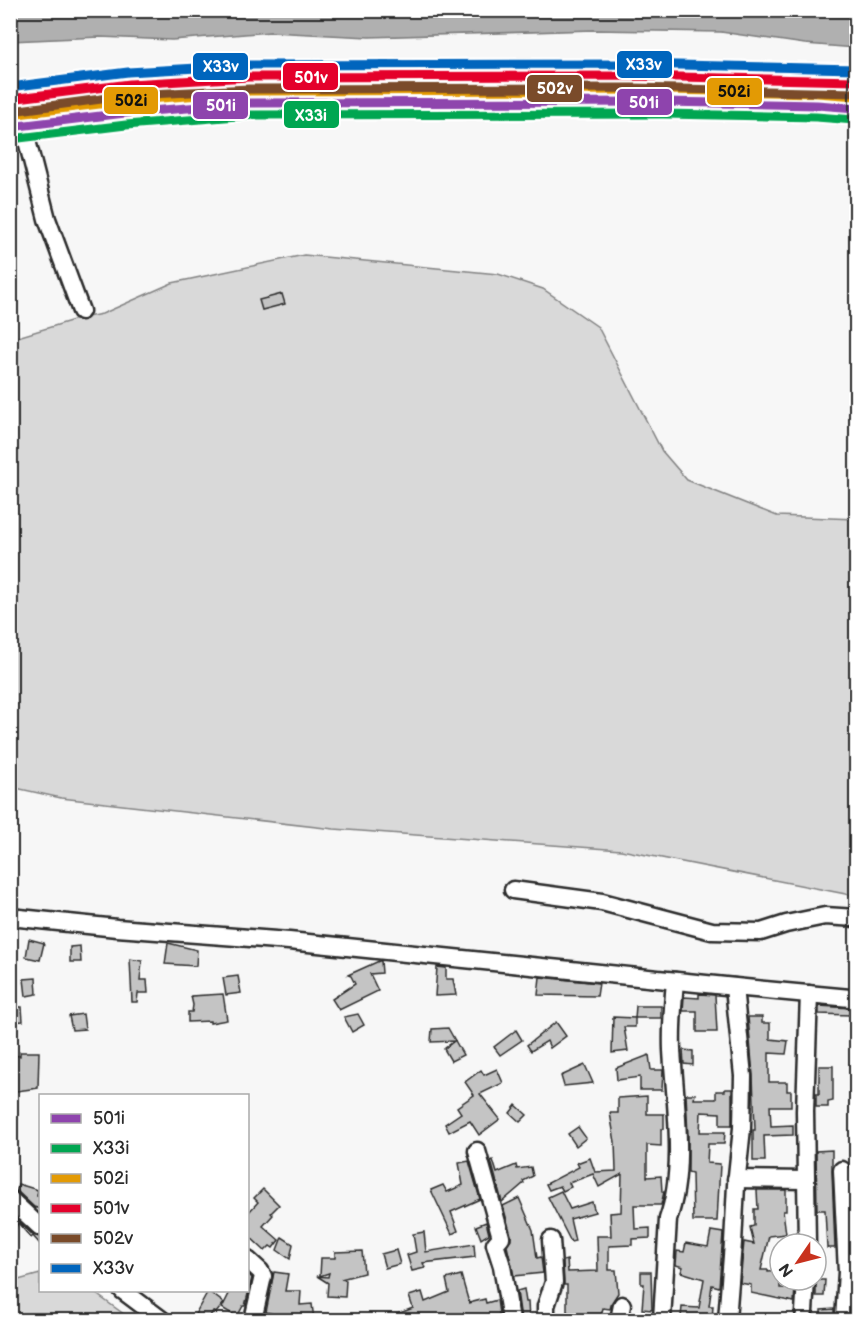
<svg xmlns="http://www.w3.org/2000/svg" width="867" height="1331" font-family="'Balsamiq Sans',sans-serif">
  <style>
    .green { fill: #d9d9d9; stroke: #828282; stroke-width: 1.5 }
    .water { fill: #b0b0b0; stroke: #7b7b7b; stroke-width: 1.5 }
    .building { fill: #c4c4c4; stroke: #2b2b2b; stroke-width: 1.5 }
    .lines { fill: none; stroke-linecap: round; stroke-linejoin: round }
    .minor-casing { stroke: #2b2b2b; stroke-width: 21 }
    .major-casing { stroke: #2b2b2b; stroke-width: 26 }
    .minor { stroke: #fff; stroke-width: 16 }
    .major { stroke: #fff; stroke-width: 21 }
    .bus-1-casing { stroke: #fff; stroke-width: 14 }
    .bus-2-casing { stroke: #fff; stroke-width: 14 }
    .bus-3-casing { stroke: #fff; stroke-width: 14 }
    .bus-4-casing { stroke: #fff; stroke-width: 14 }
    .bus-5-casing { stroke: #fff; stroke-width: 14 }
    .bus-6-casing { stroke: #fff; stroke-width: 14 }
    .bus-1 { stroke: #8e44ad; stroke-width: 9 }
    .bus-2 { stroke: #00a651; stroke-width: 9 }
    .bus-3 { stroke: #e39a04; stroke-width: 9 }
    .bus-4 { stroke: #e4002b; stroke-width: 9 }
    .bus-5 { stroke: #7a4b2a; stroke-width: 9 }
    .bus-6 { stroke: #0065bd; stroke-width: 9 }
    .line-badge { stroke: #fff; stroke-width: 2 }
    .badge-label { font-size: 16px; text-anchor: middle; font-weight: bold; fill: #fff }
    .pale-badge-label { font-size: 16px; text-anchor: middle; font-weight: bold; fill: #111 }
  </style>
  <rect width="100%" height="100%" fill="#f7f7f7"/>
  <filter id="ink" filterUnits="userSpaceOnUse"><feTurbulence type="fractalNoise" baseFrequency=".0167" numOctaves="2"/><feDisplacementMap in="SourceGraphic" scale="12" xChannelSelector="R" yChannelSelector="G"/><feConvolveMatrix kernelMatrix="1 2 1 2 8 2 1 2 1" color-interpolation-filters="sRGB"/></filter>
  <g filter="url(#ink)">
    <g class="green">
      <polygon points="304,255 498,274 543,289 598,327 662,451 687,480 777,516 856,519 856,896 621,850 334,829 61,798 11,787 11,339 77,319 102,314 172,283"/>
      <polygon points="40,1274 40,1290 92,1291 132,1320 11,1320 11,1282"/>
    </g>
    <polygon class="water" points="11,10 856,10 856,48 805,44 721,32 593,30 369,37 270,32 172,40 100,37 11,41"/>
    <g class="building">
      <polygon points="282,294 285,304 262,310 259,300"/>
      <polygon points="29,939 44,943 40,960 26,957"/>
      <polygon points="168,943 197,950 196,966 165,964"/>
      <polygon points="80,946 81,962 70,962 70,947"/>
      <polygon points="130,959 142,961 140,980 147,980 148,993 138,993 137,1002 132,1002"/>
      <polygon points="379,961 381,961 382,973 370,974 378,991 339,1010 332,999 355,984 351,976 348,975"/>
      <polygon points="437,967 446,968 446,979 453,979 456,995 435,996"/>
      <polygon points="238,976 241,993 226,995 223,978"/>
      <polygon points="540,977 599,983 597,996 538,995"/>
      <polygon points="36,978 37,994 26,996 24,979"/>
      <polygon points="223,994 227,1020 210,1023 210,1021 188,1022 188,1012 192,1012 193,1005 191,996"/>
      <polygon points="699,994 715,995 717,1032 697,1032 697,1011 683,1011 684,997 699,998"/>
      <polygon points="636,1006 661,1006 661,1018 635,1018"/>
      <polygon points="819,1006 851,1008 850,1015 819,1014"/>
      <polygon points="10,1007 22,1007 23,1021 10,1022"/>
      <polygon points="83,1014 85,1029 72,1030 69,1016"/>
      <polygon points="358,1014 364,1025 352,1032 344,1017"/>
      <polygon points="613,1017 635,1018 635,1027 624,1027 628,1051 612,1053"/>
      <polygon points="748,1017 762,1017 762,1023 770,1023 770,1039 788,1041 786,1054 769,1053 769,1082 787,1082 787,1091 791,1091 791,1106 770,1106 771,1126 793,1125 793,1135 764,1136 765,1161 753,1161 753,1130 755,1130 753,1076"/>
      <polygon points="556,1022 566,1036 550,1048 547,1041 531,1051 527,1045"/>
      <polygon points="448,1028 463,1055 451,1061 444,1049 454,1041 431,1042 432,1029"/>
      <polygon points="516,1030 522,1040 500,1055 494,1047"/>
      <polygon points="683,1050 693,1051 693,1065 684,1064"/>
      <polygon points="20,1052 39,1052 38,1088 10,1092 10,1055 20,1056"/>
      <polygon points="649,1055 651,1070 663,1070 662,1090 640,1090 640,1077 617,1080 616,1068"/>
      <polygon points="585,1065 593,1083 564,1086 561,1076"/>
      <polygon points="819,1066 833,1066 833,1101 828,1102 828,1107 816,1107 816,1094 819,1094"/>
      <polygon points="497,1069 503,1083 480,1094 500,1119 479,1135 470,1121 449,1132 445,1124 461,1113 457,1107 474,1095 465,1082 481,1070 484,1075"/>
      <polygon points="725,1089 732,1089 732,1125 720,1125 720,1113 701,1112 700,1132 725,1132 724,1144 708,1144 707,1163 720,1164 717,1221 693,1221 692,1173 688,1172 688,1136 686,1094 695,1094 694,1099 716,1099 716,1091 725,1091"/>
      <polygon points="647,1096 647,1114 664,1114 664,1129 661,1129 661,1146 647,1145 647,1177 661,1176 662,1192 664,1192 661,1205 634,1205 635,1229 650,1228 650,1238 632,1239 632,1245 609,1246 609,1270 616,1270 618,1293 612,1302 610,1309 603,1308 600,1320 567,1312 567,1285 564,1285 563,1261 567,1260 568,1272 598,1271 597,1236 611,1236 610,1213 621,1212 622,1174 599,1187 593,1174 569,1183 571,1187 563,1191 560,1186 549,1190 546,1184 579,1167 577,1163 590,1158 595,1172 616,1171 615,1142 610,1113 618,1113 618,1098"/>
      <polygon points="516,1105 527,1115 520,1122 510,1113"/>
      <polygon points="578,1127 586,1138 576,1146 568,1134"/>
      <polygon points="832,1150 832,1171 835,1248 827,1248 825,1210 817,1210 816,1151"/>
      <polygon points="493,1160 497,1173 516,1165 517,1169 531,1167 533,1176 523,1181 524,1183 502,1202 491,1161"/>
      <polygon points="469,1161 480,1199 451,1212 458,1231 452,1234 431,1190 443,1185 447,1192 463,1185 459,1163"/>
      <polygon points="18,1184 38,1190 37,1196 40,1196 40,1209 34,1207 17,1191"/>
      <polygon points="263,1189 279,1205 271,1213 273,1215 263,1226 279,1240 273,1248 270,1246 265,1251 248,1235 248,1213 258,1202 254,1198"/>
      <polygon points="757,1190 786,1190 786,1211 783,1211 786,1234 769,1236 761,1270 768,1270 768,1272 780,1271 780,1288 795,1288 794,1302 751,1293 751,1285 740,1283 744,1242 754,1244 750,1227 754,1226 754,1209 758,1209"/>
      <polygon points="561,1191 570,1209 592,1202 595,1212 570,1219 575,1241 571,1242 548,1197"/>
      <polygon points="519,1198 533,1230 537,1258 541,1257 543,1273 514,1276 507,1246 511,1240 511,1235 503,1206"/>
      <polygon points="10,1214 33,1235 40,1237 40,1244 33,1236 31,1238 18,1223 10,1241"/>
      <polygon points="486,1222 489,1234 481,1239 476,1226"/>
      <polygon points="711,1231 723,1233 719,1287 712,1285 709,1306 713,1306 712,1319 681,1317 682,1307 699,1308 704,1279 681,1272 683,1267 676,1265 677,1251 684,1252 686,1243 708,1247"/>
      <polygon points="424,1232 426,1252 474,1244 475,1257 423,1263 425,1268 412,1271 407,1255 416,1252 413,1234"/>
      <polygon points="282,1237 293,1244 290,1259 277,1250"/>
      <polygon points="396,1250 400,1264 385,1268 381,1254"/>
      <polygon points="362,1251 364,1273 341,1279 346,1280 345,1297 327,1296 328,1283 317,1276 328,1277 329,1273 320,1276 321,1258 335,1258 335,1252"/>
      <polygon points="274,1272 288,1274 285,1291 301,1291 300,1305 312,1304 314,1320 273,1320 274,1314 266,1312"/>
      <polygon points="641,1272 651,1272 652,1310 642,1309 644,1284 641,1284"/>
      <polygon points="248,1274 252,1278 245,1306 243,1306 237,1317 222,1308 231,1290 248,1290"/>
      <polygon points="461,1275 469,1303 485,1299 486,1303 497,1300 500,1320 447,1320 444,1314 426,1320 382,1320 413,1308 409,1296 422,1292 425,1302 449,1292 446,1279"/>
      <polygon points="816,1280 825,1280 824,1296 816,1296"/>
      <polygon points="524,1289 526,1302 528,1302 529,1319 521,1319 517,1291"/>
      <polygon points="208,1291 224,1303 216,1313 213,1311 208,1320 192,1320"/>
      <polygon points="834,1309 834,1320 821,1320 821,1310"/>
    </g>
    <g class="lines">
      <defs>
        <g id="minor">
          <polyline points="23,125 47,219 81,311"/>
          <polyline points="513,890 602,902 712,931 761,932 786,924 825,916 856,918"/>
          <polyline points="10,917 117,928 289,941 745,988 850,998"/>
          <polyline points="477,1151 501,1237 495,1244 502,1266 511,1320"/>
          <polyline points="842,1170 847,1272 844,1320"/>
          <polyline points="736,1179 805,1180"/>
          <polyline points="10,1199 40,1227"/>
          <polyline points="807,1244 805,1111 809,994"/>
          <polyline points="248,1260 260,1271 263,1276 253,1320"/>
          <polyline points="122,1290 162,1320"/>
          <polyline points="804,1312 806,1280"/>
          <polyline points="546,1320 546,1306 554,1282 551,1240"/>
          <polyline points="619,1320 622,1305"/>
          <path d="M662,1320L668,1219C686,1169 675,1103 672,1050C671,1027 673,1004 675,981"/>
          <polyline points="727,1320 733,1243 736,1185 742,1128 743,1076 734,987"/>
        </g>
        <g id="major">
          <path d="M10,99C89,85 170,79 249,77C302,76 355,77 408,77C557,75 707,74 856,81"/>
          <polyline points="10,127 125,113 250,103 663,102 817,105 856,108"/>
        </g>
      </defs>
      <use href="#minor" class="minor-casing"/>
      <use href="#major" class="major-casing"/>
      <use href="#minor" class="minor"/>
      <use href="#major" class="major"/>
      <defs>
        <polyline id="bus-1" points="10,127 125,113 250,103 663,102 817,105 856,108"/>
        <polyline id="bus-2" points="11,139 126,125 250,115 663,114 816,117 855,120"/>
        <polyline id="bus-3" points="10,115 124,101 250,91 663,90 817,93 856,96"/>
        <polyline id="bus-4" points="10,99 130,84 249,77 632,76 856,81"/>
        <polyline id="bus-5" points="12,111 131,95 249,89 632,88 856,93"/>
        <polyline id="bus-6" points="10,87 128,72 249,65 632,64 856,69"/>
      </defs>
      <use href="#bus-1" class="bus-1-casing"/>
      <use href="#bus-2" class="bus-2-casing"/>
      <use href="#bus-3" class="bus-3-casing"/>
      <use href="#bus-4" class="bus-4-casing"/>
      <use href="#bus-5" class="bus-5-casing"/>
      <use href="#bus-6" class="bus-6-casing"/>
      <use href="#bus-1" class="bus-1"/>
      <use href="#bus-2" class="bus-2"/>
      <use href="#bus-3" class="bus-3"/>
      <use href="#bus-4" class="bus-4"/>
      <use href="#bus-5" class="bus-5"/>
      <use href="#bus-6" class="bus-6"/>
    </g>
  </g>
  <g class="line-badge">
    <rect x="616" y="50" width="57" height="29" rx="6" fill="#0065bd"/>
    <rect x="192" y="52" width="57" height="29" rx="6" fill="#0065bd"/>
    <rect x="282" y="62" width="57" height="29" rx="6" fill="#e4002b"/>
    <rect x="526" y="74" width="57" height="29" rx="6" fill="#7a4b2a"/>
    <rect x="706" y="77" width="57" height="29" rx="6" fill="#e39a04"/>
    <rect x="103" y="86" width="56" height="29" rx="6" fill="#e39a04"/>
    <rect x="616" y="88" width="57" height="28" rx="6" fill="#8e44ad"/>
    <rect x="192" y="91" width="57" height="29" rx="6" fill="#8e44ad"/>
    <rect x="283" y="100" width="57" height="29" rx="6" fill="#00a651"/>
  </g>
  <g class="badge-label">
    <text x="644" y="70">X33v</text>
    <text x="221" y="72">X33v</text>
    <text x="311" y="83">501v</text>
    <text x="555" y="94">502v</text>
    <text x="644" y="108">501i</text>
    <text x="221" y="111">501i</text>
    <text x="311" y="121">X33i</text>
  </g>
  <g class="pale-badge-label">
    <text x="734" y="97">502i</text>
    <text x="131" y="106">502i</text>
  </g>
  <rect width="867" height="1331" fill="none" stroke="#fff" stroke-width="36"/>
  <rect x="18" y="18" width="831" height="1295" fill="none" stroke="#2b2b2b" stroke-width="2" filter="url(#ink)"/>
  <rect x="39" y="1094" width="210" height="198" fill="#ffffff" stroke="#aaaaaa" stroke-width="1.5"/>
  <rect x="51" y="1114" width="30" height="9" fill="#8e44ad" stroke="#aaaaaa" stroke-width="1.5"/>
  <text x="93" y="1124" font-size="18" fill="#2b2b2b">501i</text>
  <rect x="51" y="1144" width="30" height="9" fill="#00a651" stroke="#aaaaaa" stroke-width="1.5"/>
  <text x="93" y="1154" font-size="18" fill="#2b2b2b">X33i</text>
  <rect x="51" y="1174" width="30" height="9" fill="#e39a04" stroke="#aaaaaa" stroke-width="1.5"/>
  <text x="93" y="1184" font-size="18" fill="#2b2b2b">502i</text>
  <rect x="51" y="1204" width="30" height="9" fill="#e4002b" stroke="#aaaaaa" stroke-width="1.5"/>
  <text x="93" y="1214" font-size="18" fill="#2b2b2b">501v</text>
  <rect x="51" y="1234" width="30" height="9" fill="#7a4b2a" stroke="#aaaaaa" stroke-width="1.5"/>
  <text x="93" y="1244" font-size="18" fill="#2b2b2b">502v</text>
  <rect x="51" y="1264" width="30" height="9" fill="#0065bd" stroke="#aaaaaa" stroke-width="1.5"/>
  <text x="93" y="1274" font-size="18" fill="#2b2b2b">X33v</text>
  <g transform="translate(798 1262) rotate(235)"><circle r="28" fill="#ffffff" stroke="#aaaaaa" stroke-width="1.5"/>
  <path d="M0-4.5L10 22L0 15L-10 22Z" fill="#c8321e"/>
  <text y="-9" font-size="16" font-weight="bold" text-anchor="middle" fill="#2b2b2b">N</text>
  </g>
</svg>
